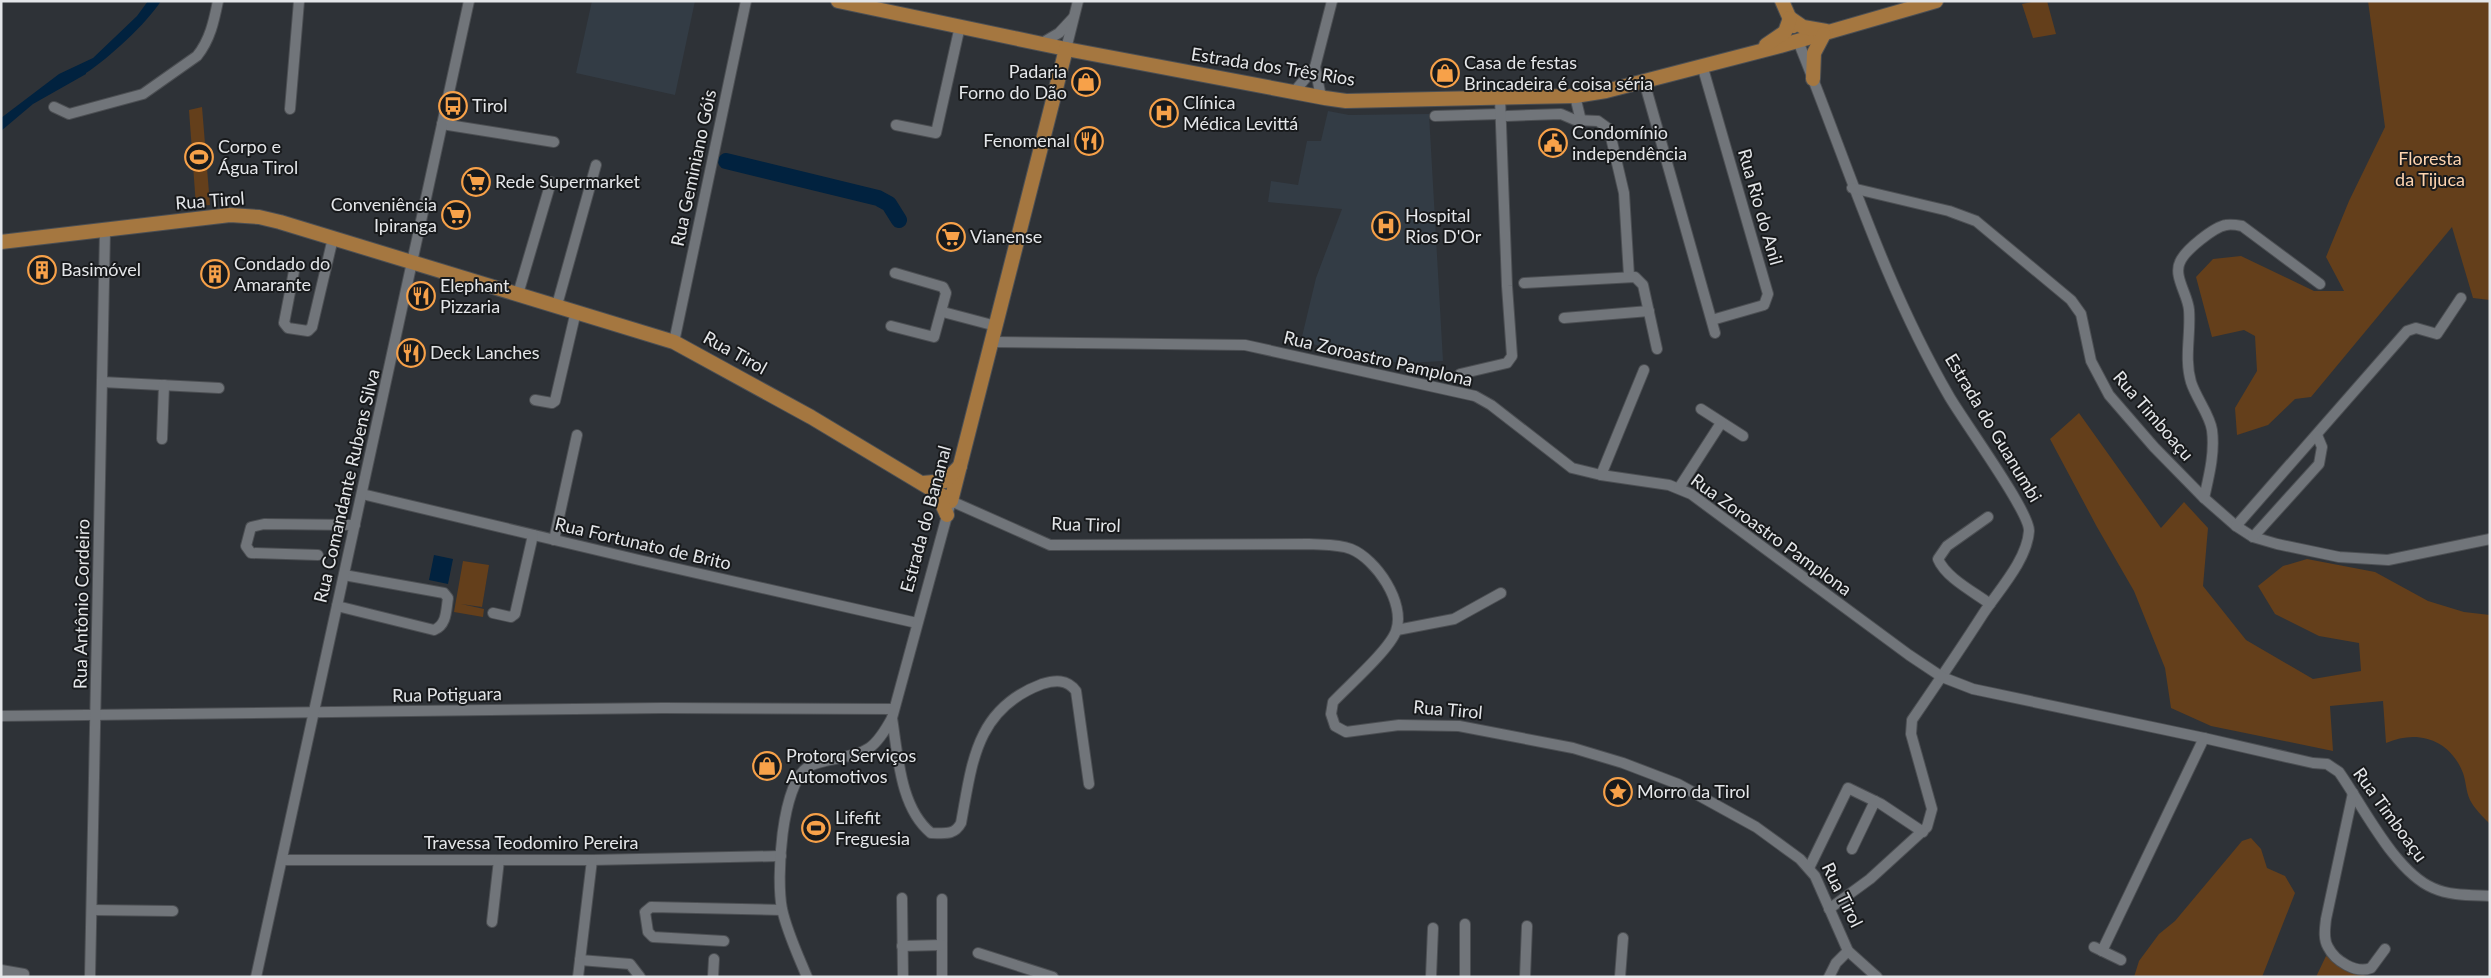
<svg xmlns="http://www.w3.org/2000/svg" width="2491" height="978" font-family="Lato,sans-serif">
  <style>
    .built { fill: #333c45 }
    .green { fill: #643f1b }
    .water { fill: #01223f }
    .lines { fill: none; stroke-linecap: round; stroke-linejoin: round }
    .river { stroke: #01223f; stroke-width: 16 }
    .minor-casing { stroke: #4c4f53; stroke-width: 12 }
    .major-casing { stroke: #4c4f53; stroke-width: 16 }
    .minor { stroke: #71757a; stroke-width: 10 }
    .major { stroke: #a57740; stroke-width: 14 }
    .labels { text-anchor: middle; stroke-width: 4; stroke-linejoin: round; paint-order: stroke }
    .poi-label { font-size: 18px; fill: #e4e6e9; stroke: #181a1c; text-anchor: start }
    .street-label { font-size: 18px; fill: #e4e6e9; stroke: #181a1c }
    .park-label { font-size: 18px; fill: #fed4af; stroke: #181a1c }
  </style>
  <rect width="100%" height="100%" fill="#2e3237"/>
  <g class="built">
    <polygon points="592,1 695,1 675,95 576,73"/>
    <polygon points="1328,111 1349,115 1429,114 1443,361 1409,363 1378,361 1301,341 1316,278 1342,209 1268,202 1271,181 1298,185 1307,141 1321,141"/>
  </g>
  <g class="green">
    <polygon points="2037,1 2047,1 2056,34 2033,38 2022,4"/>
    <polygon points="2368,1 2490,1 2490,300 2473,298 2452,227 2311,397 2295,399 2268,425 2237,435 2235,408 2257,371 2255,336 2244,330 2212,337 2196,277 2213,259 2241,256 2314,291 2344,291 2326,257 2349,201 2385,127"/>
    <polygon points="202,107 210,205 196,206 189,110"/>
    <path d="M2079,413L2161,528L2184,502L2208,528L2203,586L2246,640L2313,679L2361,671L2359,643L2319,636L2275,614L2258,586L2283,566L2307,559L2375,572L2428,601L2464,612L2490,615V824C2483,817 2474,808 2470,800C2466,792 2466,781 2463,773C2450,739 2417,729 2386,743L2383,701L2330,706L2333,751L2211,726L2171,708L2165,668L2134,591L2097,527L2050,439Z"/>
    <polygon points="463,561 489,565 482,607 461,604 484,609 483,617 454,612"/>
    <polygon points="2251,838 2261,849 2267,868 2285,876 2295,893 2262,977 2134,977 2139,961 2159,934 2175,921 2242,841"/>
    <polygon points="2326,956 2349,970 2369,977 2316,977"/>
  </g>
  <g class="water">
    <path d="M148,1H161C147,23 108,59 86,73V74L33,104L1,131V118L59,74L93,58L137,16Z"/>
    <polygon points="434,555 453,559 448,584 429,580"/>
  </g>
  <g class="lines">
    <polyline class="river" points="726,161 878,198 889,204 899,220"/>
    <defs>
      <g id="minor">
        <path d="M1798,41C1847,162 1883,282 1949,396C1962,419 2030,512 2029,531C2027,560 1999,590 1983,614C1960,650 1936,685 1912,720L1911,734L1932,809L1927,827L1870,879L1829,909"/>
        <polyline points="1042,43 1059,33 1073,18"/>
        <polyline points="1066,49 1078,1"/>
        <polyline points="1702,65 1768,294 1764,305 1712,320"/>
        <polyline points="1315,67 1321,97"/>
        <polyline points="1644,81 1715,333"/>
        <polyline points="1294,92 1315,67 1332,1"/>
        <polyline points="1575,96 1581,121"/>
        <path d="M54,107L69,114L143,94L197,56C210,40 214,21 218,1"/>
        <polyline points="290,109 299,1"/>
        <polyline points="1435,116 1500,114"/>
        <polyline points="1507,116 1561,114 1575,120 1598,121 1609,129 1624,193 1629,276"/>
        <polyline points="442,124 554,142"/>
        <polyline points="896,125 936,133 960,26"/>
        <polyline points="1852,188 1949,211 1976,221 2071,300 2081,314 2091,361 2109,395 2154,447 2204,498 2236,526 2253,537 2277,544 2339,557 2388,560 2490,539"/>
        <polyline points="295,266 284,323 288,328 308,331 312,327 333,238"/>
        <polyline points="1524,283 1635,277 1643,285 1657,349"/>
        <polyline points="518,294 551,182"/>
        <polyline points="557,305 596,165"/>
        <polyline points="943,312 996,326"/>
        <polyline points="1564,318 1649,311"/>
        <polyline points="891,326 934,337 946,293 943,287 895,273"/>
        <polyline points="674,342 746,1"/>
        <path d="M992,342L1245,345L1475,396L1491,405L1572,468L1601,475L1669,485L1691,494L1909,655L1942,677L1973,689L2204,738L2313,763L2327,764L2339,772C2363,806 2395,872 2433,888C2451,896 2471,895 2490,896"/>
        <polyline points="1460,374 1507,363 1512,356 1507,286 1500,98"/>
        <polyline points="102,382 219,388"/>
        <polyline points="535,400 552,403 555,401 576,311"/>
        <polyline points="1701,409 1743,436"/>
        <polyline points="162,439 164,385"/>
        <polyline points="1601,475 1644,370"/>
        <polyline points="1679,488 1721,423"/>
        <polyline points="362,494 639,560 917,623"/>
        <path d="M2204,498C2209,476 2215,453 2212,430C2210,415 2196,398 2191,382C2184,358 2191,334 2189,310C2188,295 2173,276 2180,262C2185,250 2214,227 2226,225C2231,224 2237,225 2242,226L2320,284"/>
        <path d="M1988,517L1947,546L1938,559C1946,578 1974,592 1990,604"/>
        <polyline points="2236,526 2407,331 2416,328 2437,334 2461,298"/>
        <polyline points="2253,537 2319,464 2322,447 2317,435"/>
        <polyline points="554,540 577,435"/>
        <polyline points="318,555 251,553 246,546 251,527 264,524 355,525"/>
        <path d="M337,606L434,630C447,625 446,610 448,598L444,593L344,575"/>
        <polyline points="493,613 511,617 515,614 533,535"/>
        <polyline points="1397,630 1454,619 1501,593"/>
        <polyline points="1,716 663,708 894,709"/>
        <path d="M892,718C898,755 900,808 931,833C944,833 954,836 961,823C972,764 975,709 1042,684C1055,680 1067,679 1076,691L1089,784"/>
        <path d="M2353,793L2326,919C2325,928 2323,939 2328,947C2335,961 2356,974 2371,968L2385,949"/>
        <polyline points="1852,849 1875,801"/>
        <polyline points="282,860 592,860 781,856"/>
        <polyline points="1809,868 1848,788 1881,804 1923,832"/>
        <polyline points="902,898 903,977"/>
        <polyline points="942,899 942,977"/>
        <polyline points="92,910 173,911"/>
        <polyline points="492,922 499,860"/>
        <polyline points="724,941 653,937 648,932 645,912 651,907 782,910"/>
        <polyline points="902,946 942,945"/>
        <polyline points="2094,947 2121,960"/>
        <polyline points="2102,951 2204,738"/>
        <polyline points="978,953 1053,977"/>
        <polyline points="580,960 630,964 640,977"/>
        <polyline points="1,970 24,974"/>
        <polyline points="90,977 105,231"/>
        <polyline points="256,977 469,1"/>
        <polyline points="578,977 592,860"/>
        <polyline points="713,977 714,959"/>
        <path d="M807,977C798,955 787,932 782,909C776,879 781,785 808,767C814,763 822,762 830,760C866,752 873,753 892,718L951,501L1050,545L1309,544C1323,545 1338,544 1351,549C1376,559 1406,603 1396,631C1390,649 1348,686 1333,702L1331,714L1335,726L1346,732L1399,725L1459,726L1573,748L1623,763L1678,784L1756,827L1800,859L1815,876L1848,951L1877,977"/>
        <polyline points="1431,977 1433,928"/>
        <polyline points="1465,977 1465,924"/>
        <polyline points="1525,977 1527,926"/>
        <polyline points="1620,977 1623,938"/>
        <polyline points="1829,977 1836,963 1848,951"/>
      </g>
      <g id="major">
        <polyline points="838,1 1066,49 1325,98 1346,101 1575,96 1606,91 1780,46 1936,1"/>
        <polyline points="1782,1 1793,26"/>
        <polyline points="1790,18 1803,27 1826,31"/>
        <polyline points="1766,45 1785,32 1790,18"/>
        <polyline points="1813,79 1814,53 1824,34"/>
        <polyline points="1,242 230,215 259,217 280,222 674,342 811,417 951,501 1066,49"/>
        <polyline points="923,483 945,481 960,466"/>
        <polyline points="937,493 947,515"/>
      </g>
    </defs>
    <use href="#minor" class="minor-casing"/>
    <use href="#major" class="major-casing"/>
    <use href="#minor" class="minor"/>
    <use href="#major" class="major"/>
  </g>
  <defs>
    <symbol id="shop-ring" viewBox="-11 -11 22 22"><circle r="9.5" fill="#181a1c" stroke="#f7a149" stroke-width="1.5"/><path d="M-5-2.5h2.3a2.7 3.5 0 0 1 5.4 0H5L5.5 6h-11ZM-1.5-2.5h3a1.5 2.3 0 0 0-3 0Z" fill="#f7a149"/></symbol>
    <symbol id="bus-ring" viewBox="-11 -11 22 22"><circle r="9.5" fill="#181a1c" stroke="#f7a149" stroke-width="1.5"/><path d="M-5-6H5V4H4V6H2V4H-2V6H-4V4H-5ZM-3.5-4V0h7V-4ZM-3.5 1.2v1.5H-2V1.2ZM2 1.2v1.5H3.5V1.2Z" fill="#f7a149"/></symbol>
    <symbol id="hospital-ring" viewBox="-11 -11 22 22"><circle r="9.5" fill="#181a1c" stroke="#f7a149" stroke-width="1.5"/><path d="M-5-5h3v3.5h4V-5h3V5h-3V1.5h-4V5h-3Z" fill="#f7a149"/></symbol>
    <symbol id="restaurant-ring" viewBox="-11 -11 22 22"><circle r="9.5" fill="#181a1c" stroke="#f7a149" stroke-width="1.5"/><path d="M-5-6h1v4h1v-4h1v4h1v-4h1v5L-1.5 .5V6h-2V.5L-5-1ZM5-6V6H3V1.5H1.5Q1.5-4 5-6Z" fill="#f7a149"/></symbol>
    <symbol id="civic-ring" viewBox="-11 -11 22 22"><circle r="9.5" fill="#181a1c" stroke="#f7a149" stroke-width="1.5"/><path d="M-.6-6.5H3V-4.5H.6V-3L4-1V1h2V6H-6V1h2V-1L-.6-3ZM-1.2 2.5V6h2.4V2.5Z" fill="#f7a149"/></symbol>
    <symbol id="stadium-ring" viewBox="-11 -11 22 22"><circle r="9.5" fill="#181a1c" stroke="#f7a149" stroke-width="1.5"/><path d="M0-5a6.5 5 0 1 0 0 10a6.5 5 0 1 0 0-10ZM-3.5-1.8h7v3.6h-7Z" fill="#f7a149"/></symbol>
    <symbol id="supermarket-ring" viewBox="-11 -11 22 22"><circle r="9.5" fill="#181a1c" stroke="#f7a149" stroke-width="1.5"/><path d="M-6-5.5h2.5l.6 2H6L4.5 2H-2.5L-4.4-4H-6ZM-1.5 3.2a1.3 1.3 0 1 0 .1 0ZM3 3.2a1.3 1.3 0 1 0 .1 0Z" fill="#f7a149"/></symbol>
    <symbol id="building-ring" viewBox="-11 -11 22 22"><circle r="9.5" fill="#181a1c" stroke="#f7a149" stroke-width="1.5"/><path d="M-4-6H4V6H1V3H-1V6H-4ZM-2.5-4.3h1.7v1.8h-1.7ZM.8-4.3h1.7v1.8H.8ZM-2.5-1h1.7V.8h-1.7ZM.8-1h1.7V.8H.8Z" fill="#f7a149"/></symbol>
    <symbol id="sight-ring" viewBox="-11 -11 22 22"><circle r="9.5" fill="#181a1c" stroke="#f7a149" stroke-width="1.5"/><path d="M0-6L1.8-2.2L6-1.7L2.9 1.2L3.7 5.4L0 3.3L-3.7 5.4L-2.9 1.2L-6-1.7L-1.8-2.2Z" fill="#f7a149"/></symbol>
  </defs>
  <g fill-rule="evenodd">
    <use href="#shop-ring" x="1429" y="57" width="32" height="32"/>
    <use href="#shop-ring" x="1070" y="66" width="32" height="32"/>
    <use href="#bus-ring" x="437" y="90" width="32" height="32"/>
    <use href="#hospital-ring" x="1148" y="97" width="32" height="32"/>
    <use href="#restaurant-ring" x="1073" y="125" width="32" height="32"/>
    <use href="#civic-ring" x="1537" y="127" width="32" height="32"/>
    <use href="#stadium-ring" x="183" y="141" width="32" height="32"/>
    <use href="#supermarket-ring" x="460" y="166" width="32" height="32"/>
    <use href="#supermarket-ring" x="440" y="199" width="32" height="32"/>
    <use href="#hospital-ring" x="1370" y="210" width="32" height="32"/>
    <use href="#supermarket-ring" x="935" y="221" width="32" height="32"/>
    <use href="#building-ring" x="26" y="254" width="32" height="32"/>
    <use href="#building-ring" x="199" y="258" width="32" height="32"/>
    <use href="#restaurant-ring" x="405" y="280" width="32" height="32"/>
    <use href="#restaurant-ring" x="395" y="337" width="32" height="32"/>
    <use href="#shop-ring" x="751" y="750" width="32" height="32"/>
    <use href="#sight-ring" x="1602" y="776" width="32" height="32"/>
    <use href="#stadium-ring" x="800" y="812" width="32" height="32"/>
  </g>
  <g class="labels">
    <g class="poi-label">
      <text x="1464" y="69">Casa de festas<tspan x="1464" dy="21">Brincadeira é coisa séria</tspan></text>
      <text x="1067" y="78" text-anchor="end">Padaria<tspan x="1067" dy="21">Forno do Dão</tspan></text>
      <text x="1183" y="109">Clínica<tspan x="1183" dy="21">Médica Levittá</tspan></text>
      <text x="472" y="112">Tirol</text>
      <text x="1572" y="139">Condomínio<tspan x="1572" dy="21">independência</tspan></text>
      <text x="1070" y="147" text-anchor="end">Fenomenal</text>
      <text x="218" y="153">Corpo e<tspan x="218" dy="21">Água Tirol</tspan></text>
      <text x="495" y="188">Rede Supermarket</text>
      <text x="437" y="211" text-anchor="end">Conveniência<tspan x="437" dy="21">Ipiranga</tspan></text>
      <text x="1405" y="222">Hospital<tspan x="1405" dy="21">Rios D'Or</tspan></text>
      <text x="970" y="243">Vianense</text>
      <text x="234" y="270">Condado do<tspan x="234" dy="21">Amarante</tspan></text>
      <text x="61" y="276">Basimóvel</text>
      <text x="440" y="292">Elephant<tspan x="440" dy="21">Pizzaria</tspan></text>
      <text x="430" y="359">Deck Lanches</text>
      <text x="786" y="762">Protorq Serviços<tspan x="786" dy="21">Automotivos</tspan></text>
      <text x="1637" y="798">Morro da Tirol</text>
      <text x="835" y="824">Lifefit<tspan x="835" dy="21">Freguesia</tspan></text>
    </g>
    <g class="street-label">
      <text transform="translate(1273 67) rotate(9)" y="6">Estrada dos Três Rios</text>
      <text transform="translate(694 168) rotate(-78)" y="6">Rua Geminiano Góis</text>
      <text transform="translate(210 201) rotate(-4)" y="6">Rua Tirol</text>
      <text transform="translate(1760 207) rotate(74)" y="6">Rua Rio do Anil</text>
      <text transform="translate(735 353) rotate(29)" y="6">Rua Tirol</text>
      <text transform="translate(1378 359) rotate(13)" y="6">Rua Zoroastro Pamplona</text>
      <text transform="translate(2153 416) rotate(49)" y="6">Rua Timboaçu</text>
      <text transform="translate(1993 428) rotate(59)" y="6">Estrada do Guanumbi</text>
      <text transform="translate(347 486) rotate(-77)" y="6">Rua Comandante Rubens Silva</text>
      <text transform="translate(926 519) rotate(-75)" y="6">Estrada do Bananal</text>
      <text transform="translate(1086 525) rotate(2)" y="6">Rua Tirol</text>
      <text transform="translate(1771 535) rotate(36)" y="6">Rua Zoroastro Pamplona</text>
      <text transform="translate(643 544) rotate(13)" y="6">Rua Fortunato de Brito</text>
      <text transform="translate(82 604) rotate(-89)" y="6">Rua Antônio Cordeiro</text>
      <text transform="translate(447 695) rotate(-1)" y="6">Rua Potiguara</text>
      <text transform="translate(1448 710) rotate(5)" y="6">Rua Tirol</text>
      <text transform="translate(2390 815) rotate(54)" y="6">Rua Timboaçu</text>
      <text x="531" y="849">Travessa Teodomiro Pereira</text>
      <text transform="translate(1842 895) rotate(64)" y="6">Rua Tirol</text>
    </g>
    <g class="park-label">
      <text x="2430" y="165">Floresta<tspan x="2430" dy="21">da Tijuca</tspan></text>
    </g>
  </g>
  <rect width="2491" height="978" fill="none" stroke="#e4e6e9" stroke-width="5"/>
</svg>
